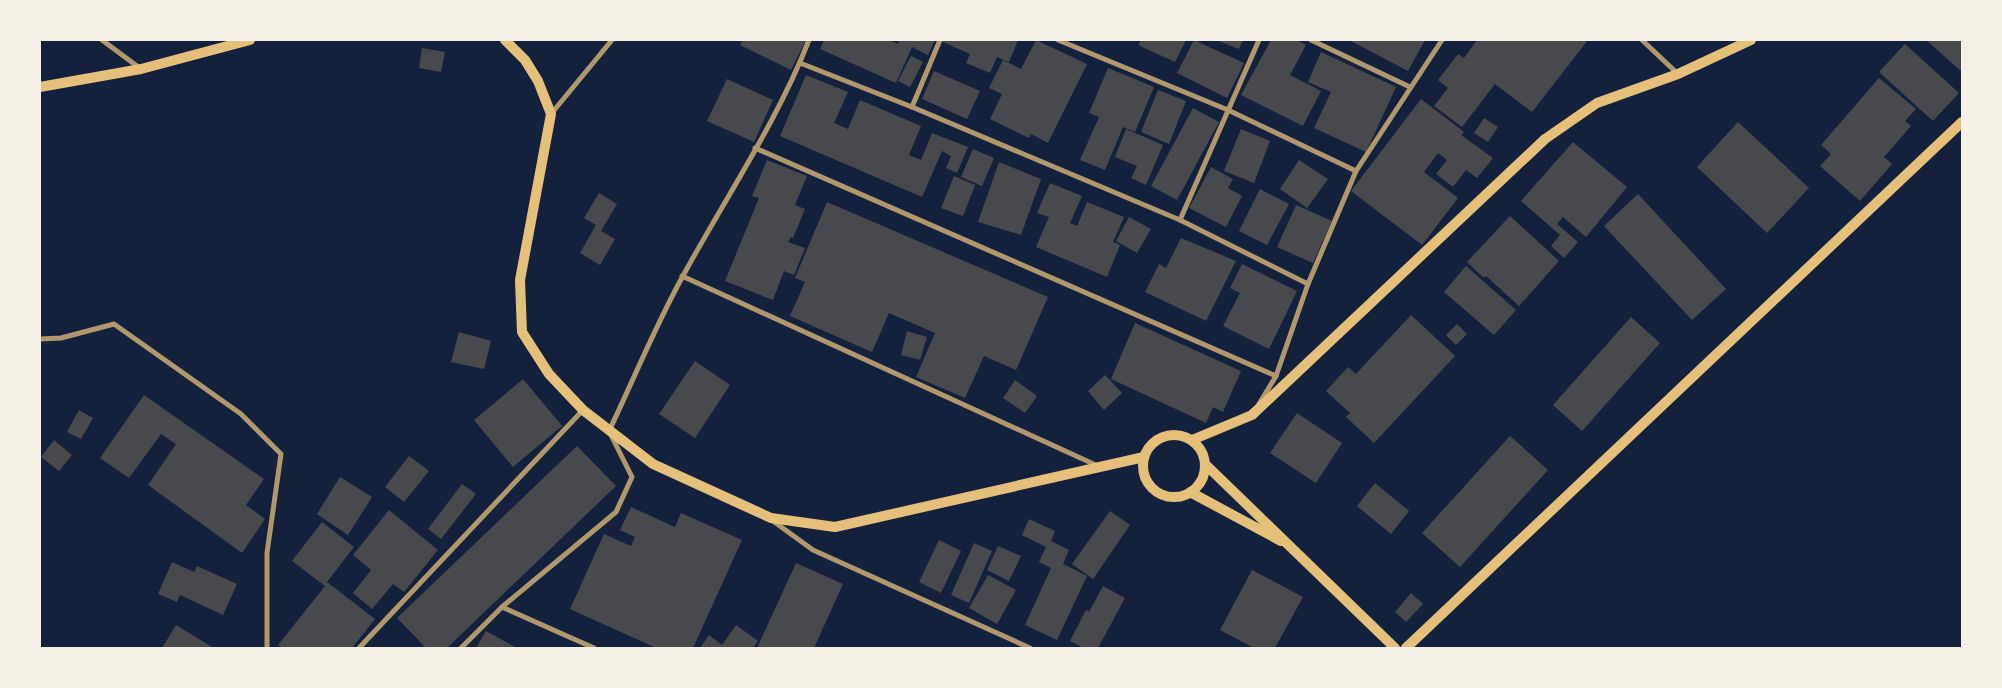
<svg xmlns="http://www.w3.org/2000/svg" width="2002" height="688" font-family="Ubuntu,sans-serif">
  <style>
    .building { fill: #48494c }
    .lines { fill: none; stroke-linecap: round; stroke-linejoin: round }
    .minor { stroke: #b1986c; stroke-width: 5 }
    .secondary { stroke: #e5c07b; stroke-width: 10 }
  </style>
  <rect width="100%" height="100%" fill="#14213d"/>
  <g class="building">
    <polygon points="743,40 806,40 791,70 740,45"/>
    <polygon points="824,40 889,40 898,44 899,40 935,40 928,55 912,47 896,83 820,49"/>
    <polygon points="943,40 1018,40 1009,62 997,57 990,73 966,63 970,54 943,42"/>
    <polygon points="1036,40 1087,64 1048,143 1031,134 1029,138 990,119 1002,94 989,88 1003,60 1021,69"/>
    <polygon points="1141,40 1186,40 1175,62 1138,45"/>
    <polygon points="1194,40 1244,63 1227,98 1177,73"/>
    <polygon points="1216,40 1243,40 1239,49"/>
    <polygon points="1271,40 1297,40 1306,45 1290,75 1321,91 1303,126 1241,95"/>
    <polygon points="1349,40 1425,40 1408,71"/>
    <polygon points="1477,40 1588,40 1532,112 1495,84 1462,127 1434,106 1448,88 1438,80 1458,54 1464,58"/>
    <polygon points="1926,40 1962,40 1962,72"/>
    <polygon points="1905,44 1959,93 1933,121 1879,72"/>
    <polygon points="422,48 445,52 441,72 419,68"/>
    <polygon points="1321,52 1396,87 1366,152 1314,128 1331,92 1308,82"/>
    <polygon points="911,56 923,62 910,87 898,81"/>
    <polygon points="1108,68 1154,87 1135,132 1123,127 1105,170 1080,160 1099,117 1089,113"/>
    <polygon points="934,71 980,91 967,119 922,99"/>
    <polygon points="806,75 848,92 834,123 848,129 860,100 921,126 909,155 921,160 932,133 968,147 957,173 946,168 951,156 942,151 922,197 780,136"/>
    <polygon points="1879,78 1916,109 1905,121 1911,126 1884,157 1892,164 1860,201 1820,166 1831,154 1821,145"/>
    <polygon points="727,79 773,100 754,142 707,121"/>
    <polygon points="1158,90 1186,101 1169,144 1141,132"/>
    <polygon points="1421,99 1464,132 1461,135 1493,158 1477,178 1466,170 1453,187 1436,174 1447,160 1438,153 1424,172 1458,198 1422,245 1351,191"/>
    <polygon points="1193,108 1219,122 1177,200 1151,186"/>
    <polygon points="1484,118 1498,127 1488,142 1474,133"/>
    <polygon points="1738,122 1809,188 1767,233 1697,167"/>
    <polygon points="1126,129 1163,145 1146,185 1131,178 1137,166 1115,157"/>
    <polygon points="1241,129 1270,141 1254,183 1224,171"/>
    <polygon points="1573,142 1627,187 1586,237 1563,217 1557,224 1578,242 1564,258 1551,246 1560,235 1521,201"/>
    <polygon points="973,149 994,158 982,186 961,177"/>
    <polygon points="767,160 807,176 795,205 805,209 793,238 791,237 788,242 805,248 794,275 784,271 773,300 725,281 759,198 752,196"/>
    <polygon points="1299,160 1328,179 1307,208 1280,189"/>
    <polygon points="999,162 1041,179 1021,235 978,222"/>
    <polygon points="1211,167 1233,179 1228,188 1242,196 1226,227 1189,208"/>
    <polygon points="954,176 975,185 963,216 941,208"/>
    <polygon points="1050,183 1082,196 1070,223 1077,226 1087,202 1124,217 1113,242 1120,245 1107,277 1036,247 1049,217 1037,213"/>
    <polygon points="1260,189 1289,204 1267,245 1239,231"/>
    <polygon points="599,193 617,204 601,231 615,239 600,265 580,253 596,225 584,218"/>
    <polygon points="1638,194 1726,289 1692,320 1604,226"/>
    <polygon points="827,202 1048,297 1016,370 984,356 965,398 916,377 935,333 889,313 872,352 790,316 805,282 795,278"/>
    <polygon points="1296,205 1332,221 1313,263 1277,247"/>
    <polygon points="1510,216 1559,261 1519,306 1486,276 1484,278 1467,262"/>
    <polygon points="1129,217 1151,229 1137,253 1116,241"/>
    <polygon points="1181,238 1236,261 1206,321 1145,292 1159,264 1166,268"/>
    <polygon points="1242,264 1297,291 1269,349 1223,326 1240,293 1230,288"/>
    <polygon points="1466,266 1516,310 1494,335 1444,292"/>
    <polygon points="1411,315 1455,356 1374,443 1346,417 1350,413 1326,391 1348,367 1356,374"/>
    <polygon points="1631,317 1660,343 1582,431 1553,405"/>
    <polygon points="1135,323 1241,371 1223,412 1213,407 1206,423 1111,379"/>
    <polygon points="1457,324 1467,334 1456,345 1446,335"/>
    <polygon points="907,331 927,337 920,360 901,355"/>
    <polygon points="459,332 491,341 484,369 451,362"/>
    <polygon points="695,361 730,385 695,438 659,414"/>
    <polygon points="1105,375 1122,393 1104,410 1088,391"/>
    <polygon points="523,379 562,426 513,467 474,420"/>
    <polygon points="1015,380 1037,396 1025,413 1003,398"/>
    <polygon points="144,395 264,479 246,505 265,519 242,553 148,485 176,444 161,434 129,478 100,458"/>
    <polygon points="79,410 93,418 81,439 67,432"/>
    <polygon points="1297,413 1342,443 1316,483 1270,453"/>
    <polygon points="1510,436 1548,470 1460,567 1422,533"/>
    <polygon points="54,440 72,455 59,471 41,457"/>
    <polygon points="577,446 616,486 447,648 426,648 397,618"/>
    <polygon points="409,456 429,471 404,502 385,487"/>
    <polygon points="340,477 372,497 348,535 317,514"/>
    <polygon points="1375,483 1409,511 1391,534 1357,506"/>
    <polygon points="462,484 476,494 441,539 428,529"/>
    <polygon points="631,507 675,527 681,513 742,540 693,648 656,648 570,609 604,534 631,546 635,537 620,530"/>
    <polygon points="389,510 438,550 404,592 393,584 372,609 353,593 371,570 353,555"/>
    <polygon points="1110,511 1130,525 1093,579 1072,564"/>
    <polygon points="1029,519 1055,531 1051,541 1069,550 1063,564 1087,576 1057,640 1025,625 1051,568 1039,562 1046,547 1022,535"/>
    <polygon points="322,522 354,547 327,582 375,619 352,648 282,648 278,645 325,586 292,561"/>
    <polygon points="939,540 961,551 941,593 919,582"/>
    <polygon points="974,543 992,551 969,603 951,595"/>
    <polygon points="998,546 1021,556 1009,581 987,570"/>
    <polygon points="172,562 194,572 197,566 237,584 223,615 180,595 177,602 158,594"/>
    <polygon points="796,563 843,584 814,648 757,648"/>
    <polygon points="1252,570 1303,597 1275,648 1254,648 1220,630"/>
    <polygon points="988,575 1016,590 997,624 969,608"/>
    <polygon points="1103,586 1125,598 1098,648 1083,648 1070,641 1086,610 1089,612"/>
    <polygon points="1411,593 1423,604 1406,622 1395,612"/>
    <polygon points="176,625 212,647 211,648 162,648"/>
    <polygon points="736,625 758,641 753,648 700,648 709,635 722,645"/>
    <polygon points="486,631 517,648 476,648"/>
  </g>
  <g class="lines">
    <g class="minor">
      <polyline points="102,40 141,69"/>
      <polyline points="1058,40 1228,110 1356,171"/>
      <polyline points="1311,40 1410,87"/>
      <polyline points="1642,40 1678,74"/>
      <polyline points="800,63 912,107 1180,220 1308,284"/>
      <polyline points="912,107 940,40"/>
      <polyline points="551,114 612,40"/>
      <polyline points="755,148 1276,376"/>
      <polyline points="1180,220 1259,40"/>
      <polyline points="682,276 1098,466"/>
      <polyline points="40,339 61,338 114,324 241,414 281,454 267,553 267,648"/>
      <polyline points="1259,404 1276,376 1308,284 1356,171 1442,40"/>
      <polyline points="773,521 813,550 1030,648"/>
      <polyline points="502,607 594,648"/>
      <polyline points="359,648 583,410"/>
      <path d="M461,648L502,607L616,512L632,477L609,431C634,379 656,324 684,274C726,197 777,122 809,40"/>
    </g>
    <g class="secondary">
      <polyline points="505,40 525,60 538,81 551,114 520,280 522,332 549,374 583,410 653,464 771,518 835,527 1144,457"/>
      <polyline points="40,87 141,69 250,40"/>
      <circle cx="1174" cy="466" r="31"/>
      <polyline points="1192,440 1252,415 1545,139 1597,103 1678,74 1751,40"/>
      <polyline points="1205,464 1395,648"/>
      <polyline points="1190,492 1281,541"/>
      <polyline points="1406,648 1962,122"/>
    </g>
  </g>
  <rect width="2002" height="688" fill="none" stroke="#f6f1e7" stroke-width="82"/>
</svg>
